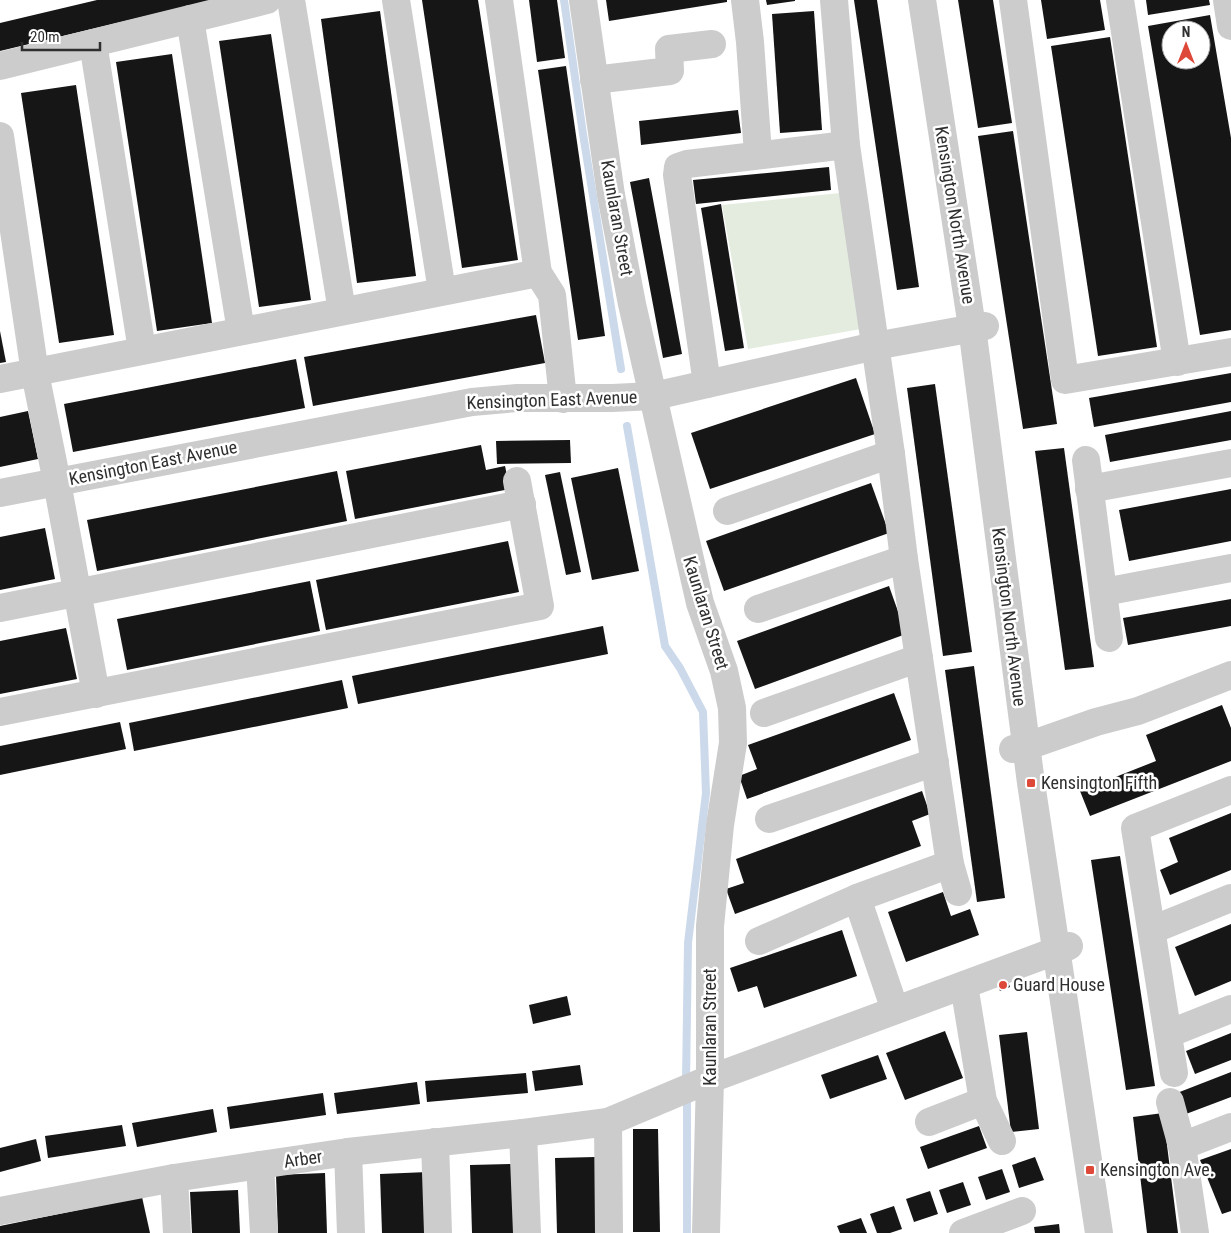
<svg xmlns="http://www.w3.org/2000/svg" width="1231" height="1233" font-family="'Roboto Condensed',sans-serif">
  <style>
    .green { fill: #e3ecde }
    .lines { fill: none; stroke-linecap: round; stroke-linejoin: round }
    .stream { stroke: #cbd9eb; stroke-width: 8 }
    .building { fill: #161616; fill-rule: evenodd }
    .minor { stroke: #ccc; stroke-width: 28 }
    .poi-dot { fill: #de4839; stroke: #fff; stroke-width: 2 }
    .labels { text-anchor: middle; stroke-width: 5; stroke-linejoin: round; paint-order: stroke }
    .street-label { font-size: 18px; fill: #2f2f2f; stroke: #fff }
    .poi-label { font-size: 18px; fill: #2f2f2f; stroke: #fff; text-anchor: start }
  </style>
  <rect width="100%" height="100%" fill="#fff"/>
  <polygon class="green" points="840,193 861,329 748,349 722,205"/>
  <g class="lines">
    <g class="stream">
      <polyline points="564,0 583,134 621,369"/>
      <polyline points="627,426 665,646 680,668 703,712 706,793 688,943 686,1082"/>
      <polyline points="687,1233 687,1094"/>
    </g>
  </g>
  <g class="building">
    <polygon points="97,0 209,0 209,1 0,51 0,23"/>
    <polygon points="422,0 478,0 518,260 462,268"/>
    <polygon points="529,0 557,0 565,58 537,62"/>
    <polygon points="606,0 727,0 727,2 609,21"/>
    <polygon points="766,0 795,0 795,1 767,5"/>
    <polygon points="854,0 877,0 919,287 897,290"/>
    <polygon points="958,0 993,0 1012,123 978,128"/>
    <polygon points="1041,0 1100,0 1105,30 1047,39"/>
    <polygon points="1146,0 1209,0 1210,5 1148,15"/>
    <polygon points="380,11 416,276 357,283 321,19"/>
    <polygon points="814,11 822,130 780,133 772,14"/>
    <path d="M1210,15L1231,138V330L1200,335L1148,26ZM1171,30H1201V60H1171Z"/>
    <polygon points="271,34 311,300 259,307 219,41"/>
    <polygon points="1110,37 1157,347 1098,356 1051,46"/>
    <polygon points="172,54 212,323 157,331 116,62"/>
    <polygon points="566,66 605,336 578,340 538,70"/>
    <polygon points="76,85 114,335 59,343 21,93"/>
    <polygon points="738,110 741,133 641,145 639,121"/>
    <polygon points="1013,131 1057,424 1023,429 978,136"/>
    <polygon points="829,167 831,190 696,204 693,180"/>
    <polygon points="649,178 682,354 663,358 630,182"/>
    <polygon points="721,204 744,348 725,351 701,208"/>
    <polygon points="536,315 545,363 313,406 304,357"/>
    <polygon points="0,331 6,362 0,363"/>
    <polygon points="296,359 305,408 73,452 64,404"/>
    <polygon points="1231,373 1231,402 1094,427 1089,398"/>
    <polygon points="856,378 875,434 710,489 691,433"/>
    <polygon points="935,384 972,652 943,656 907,388"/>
    <polygon points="28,411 38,459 0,467 0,417"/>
    <polygon points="1231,411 1231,440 1110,462 1105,435"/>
    <polygon points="570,440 571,463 497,464 496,441"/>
    <polygon points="481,445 486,470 505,466 510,489 355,519 346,471"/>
    <polygon points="1064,448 1094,667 1065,670 1035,451"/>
    <polygon points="618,468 639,571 592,580 571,478"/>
    <polygon points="337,471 347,521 97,571 87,520"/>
    <polygon points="560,472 581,572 566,575 545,475"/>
    <polygon points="871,483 889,533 724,591 706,541"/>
    <polygon points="1231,489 1231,541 1129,561 1119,510"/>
    <polygon points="45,528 55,579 0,590 0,537"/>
    <polygon points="508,541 519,592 326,630 316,580"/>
    <polygon points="310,581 320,631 127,670 117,619"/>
    <polygon points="889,586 906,634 755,689 737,641"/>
    <polygon points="1231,599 1231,626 1128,645 1123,618"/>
    <polygon points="603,626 608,654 358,704 352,676"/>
    <polygon points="66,628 77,679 0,694 0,641"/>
    <polygon points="974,666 1005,898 977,902 945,670"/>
    <polygon points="342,680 348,708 134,751 129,723"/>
    <polygon points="894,693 911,740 747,799 739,776 757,769 748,745"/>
    <polygon points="1222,705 1231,728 1231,761 1090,816 1080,791 1156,761 1146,735"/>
    <polygon points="120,722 126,749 0,775 0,746"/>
    <polygon points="922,791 930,814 912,821 921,846 735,914 726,889 744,883 736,859"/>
    <polygon points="1231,813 1231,870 1170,895 1160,870 1178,862 1169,838"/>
    <polygon points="1120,856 1155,1086 1126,1090 1091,860"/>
    <polygon points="943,892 951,916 970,909 979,935 906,962 888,912"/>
    <polygon points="1231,924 1231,981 1195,996 1175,947"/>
    <polygon points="842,930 857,976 764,1008 757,986 738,992 730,968"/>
    <polygon points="1007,979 1010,987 1000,991 996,982"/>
    <polygon points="567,996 571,1015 533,1024 529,1005"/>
    <polygon points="945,1031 963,1078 905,1100 886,1053"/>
    <polygon points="1027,1032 1039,1129 1011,1132 999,1035"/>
    <polygon points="1231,1033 1231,1060 1195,1074 1186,1051"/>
    <polygon points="878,1055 887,1079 830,1099 821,1075"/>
    <polygon points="580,1065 583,1085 535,1091 532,1071"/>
    <polygon points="1231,1072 1231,1097 1186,1114 1177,1093"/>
    <polygon points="526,1073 528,1093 427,1102 425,1081"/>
    <polygon points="417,1082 420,1104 337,1114 334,1093"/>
    <polygon points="323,1093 326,1115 230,1129 227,1107"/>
    <polygon points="213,1109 217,1132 137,1147 132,1123"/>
    <polygon points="1163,1113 1178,1233 1147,1233 1133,1117"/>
    <polygon points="122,1125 126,1146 48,1158 45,1136"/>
    <polygon points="979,1126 987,1148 928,1169 920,1147"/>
    <polygon points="633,1129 658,1129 660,1232 633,1232"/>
    <polygon points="36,1139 41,1161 0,1172 0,1148"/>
    <polygon points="1231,1149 1231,1211 1222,1214 1200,1160"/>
    <polygon points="595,1157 597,1233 557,1233 555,1158"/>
    <polygon points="1035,1157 1044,1180 1019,1188 1012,1165"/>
    <polygon points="513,1164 515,1233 472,1233 470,1165"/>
    <polygon points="1002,1169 1010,1192 986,1200 978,1177"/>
    <polygon points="428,1172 430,1233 382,1233 380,1174"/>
    <polygon points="325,1173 327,1233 278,1233 276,1175"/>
    <polygon points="963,1182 971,1205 947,1213 939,1190"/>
    <polygon points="238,1190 240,1233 192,1233 190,1192"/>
    <polygon points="930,1191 938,1214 914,1222 906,1199"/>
    <polygon points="142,1197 150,1233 0,1233 0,1226"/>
    <polygon points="894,1206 902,1229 890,1233 877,1233 870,1214"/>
    <polygon points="861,1218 867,1233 840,1233 837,1226"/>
    <polygon points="1059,1224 1060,1233 1035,1233 1034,1227"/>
  </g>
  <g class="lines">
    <g class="minor">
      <polyline points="291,0 342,311"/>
      <polyline points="396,0 442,291"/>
      <polyline points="499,0 538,273 552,295 563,399"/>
      <polyline points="583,0 611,195 632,304 700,603 724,671 732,708 733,743 720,825 710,926 710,1079 706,1233"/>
      <polyline points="745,0 750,42 758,154"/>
      <polyline points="834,0 846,145 891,454 904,559 950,864 958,892"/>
      <polyline points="922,0 972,327 1031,783 1099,1233"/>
      <polyline points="1013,0 1065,380 1231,352"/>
      <polyline points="1120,0 1177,362"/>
      <polyline points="1227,0 1231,26"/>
      <polyline points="190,19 241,331"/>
      <polyline points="93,43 142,350"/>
      <polyline points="0,66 267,0"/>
      <polyline points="594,80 670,71 669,49 712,44"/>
      <polyline points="0,136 35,373 57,482 96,694"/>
      <polyline points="0,379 538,273"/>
      <polyline points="707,384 677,175 678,167 687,164 846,145"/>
      <polyline points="1086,460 1109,638"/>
      <polyline points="1089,489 1231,463"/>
      <polyline points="0,493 472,402 517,398 612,398 654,396 875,346 985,326"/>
      <polyline points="727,511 891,454"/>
      <polyline points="1104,592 1231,568"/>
      <polyline points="0,608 522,504"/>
      <polyline points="758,609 904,559"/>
      <polyline points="0,712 540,606 517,481"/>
      <polyline points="764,713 919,658"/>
      <polyline points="1013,749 1039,742 1096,722 1138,711 1231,675"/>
      <polyline points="769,819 935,762"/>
      <polyline points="857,898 895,1010"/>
      <polyline points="1152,930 1231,898"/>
      <polyline points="759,941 857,898 950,864"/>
      <polyline points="964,985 983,1101 1002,1141"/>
      <polyline points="1168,1034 1231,1009"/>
      <polyline points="1174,1073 1135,828 1231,790"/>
      <polyline points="1170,1102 1182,1146 1195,1233"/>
      <polyline points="608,1122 609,1233"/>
      <polyline points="929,1122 983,1101"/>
      <polyline points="523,1133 527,1233"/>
      <polyline points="435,1142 438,1233"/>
      <polyline points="1182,1146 1231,1127"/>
      <polyline points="348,1152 351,1233"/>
      <polyline points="260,1165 264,1233"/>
      <polyline points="174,1178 177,1233"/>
      <polyline points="0,1211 174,1178 260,1165 348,1152 523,1133 608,1122 710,1079 1069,946"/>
      <polyline points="963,1233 1022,1211"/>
    </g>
  </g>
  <g class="poi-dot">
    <rect x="1026" y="778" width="10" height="10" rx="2.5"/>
    <circle cx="1003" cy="985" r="5"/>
    <rect x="1085" y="1165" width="10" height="10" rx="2.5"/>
  </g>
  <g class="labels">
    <g class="street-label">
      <text transform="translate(955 215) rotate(81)" y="6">Kensington North Avenue</text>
      <text transform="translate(617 218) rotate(80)" y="6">Kaunlaran Street</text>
      <text transform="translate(552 400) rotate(-2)" y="6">Kensington East Avenue</text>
      <text transform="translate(153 463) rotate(-11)" y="6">Kensington East Avenue</text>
      <text transform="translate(706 613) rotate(73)" y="6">Kaunlaran Street</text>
      <text transform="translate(1009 617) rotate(83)" y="6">Kensington North Avenue</text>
      <text transform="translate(710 1027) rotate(-90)" y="6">Kaunlaran Street</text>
      <text transform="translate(303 1159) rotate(-8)" y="6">Arber</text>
    </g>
    <g class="poi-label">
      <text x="1041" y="789">Kensington Fifth</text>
      <text x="1013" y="991">Guard House</text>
      <text x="1100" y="1176">Kensington Ave.</text>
    </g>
  </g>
  <g transform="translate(1186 45)"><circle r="24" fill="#ffffff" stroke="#acacac"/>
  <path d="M0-4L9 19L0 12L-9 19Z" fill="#de4839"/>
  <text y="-8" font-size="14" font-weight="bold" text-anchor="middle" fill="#2f2f2f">N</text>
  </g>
  <path d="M22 42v8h78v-8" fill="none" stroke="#2f2f2f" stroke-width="2.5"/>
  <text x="30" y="42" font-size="15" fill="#2f2f2f" stroke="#ffffff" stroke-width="4" paint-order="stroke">20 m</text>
</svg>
